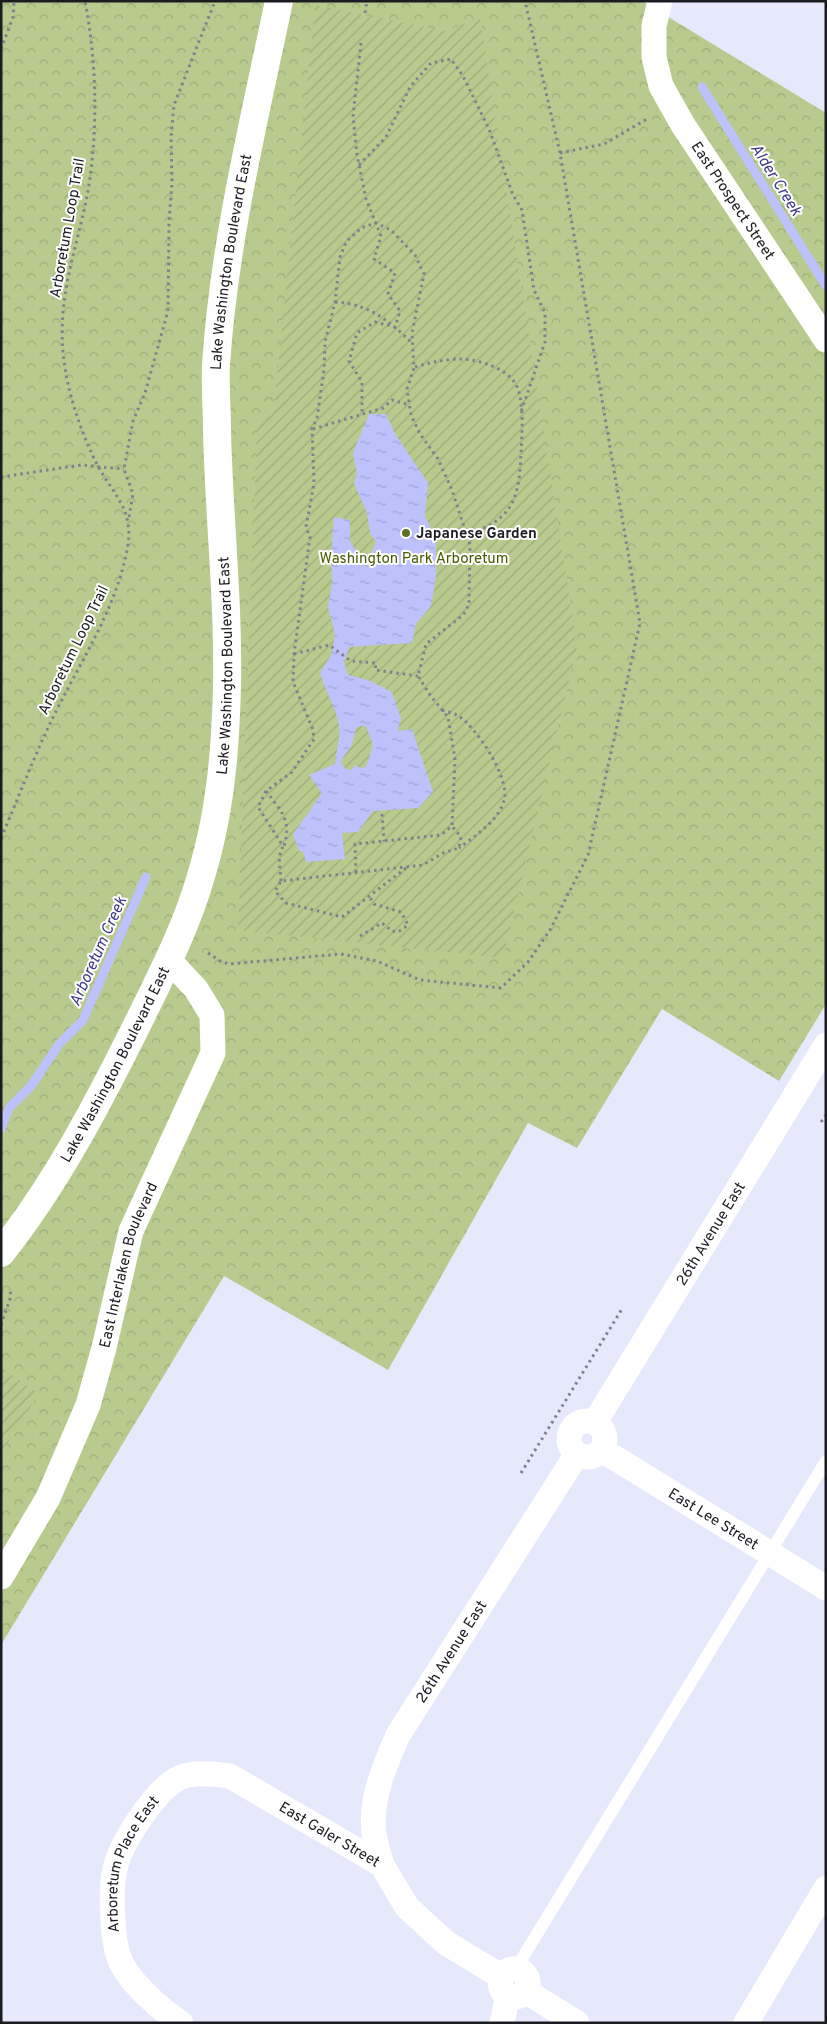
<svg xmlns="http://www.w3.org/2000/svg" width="827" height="2024" font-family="Overpass,sans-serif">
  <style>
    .forest { fill: url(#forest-crowns) }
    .garden { fill: url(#garden-furrows) }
    .water { fill: url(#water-ripples); fill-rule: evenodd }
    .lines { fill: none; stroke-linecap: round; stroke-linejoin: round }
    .stream { stroke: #bdc1fc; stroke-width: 9 }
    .path { stroke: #80818f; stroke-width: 3; stroke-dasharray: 2.5 4; stroke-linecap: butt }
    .lane { stroke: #fff; stroke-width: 12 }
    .street { stroke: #fff; stroke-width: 25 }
    .secondary { stroke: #fff; stroke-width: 28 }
    .poi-dot { fill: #5c701e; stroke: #fff; stroke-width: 2 }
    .labels { text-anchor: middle; stroke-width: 4; stroke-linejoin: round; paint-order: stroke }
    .street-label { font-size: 15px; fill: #1b1b22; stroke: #fff }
    .poi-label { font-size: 15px; font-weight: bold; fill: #1b1b22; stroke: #fff; text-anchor: start }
    .park-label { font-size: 15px; fill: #495b00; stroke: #fff }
    .water-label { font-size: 16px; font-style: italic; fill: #3e388b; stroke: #fff }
  </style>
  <defs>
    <pattern id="forest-crowns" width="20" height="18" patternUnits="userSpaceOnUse" patternTransform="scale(1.25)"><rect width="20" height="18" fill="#b8ca8d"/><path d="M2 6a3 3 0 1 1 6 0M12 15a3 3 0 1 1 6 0" fill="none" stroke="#9ead79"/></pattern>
    <pattern id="garden-furrows" width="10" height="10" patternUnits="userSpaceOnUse" patternTransform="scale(1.25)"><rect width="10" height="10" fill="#b8ca8d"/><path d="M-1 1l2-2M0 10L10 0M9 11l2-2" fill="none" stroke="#9ead79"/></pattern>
    <pattern id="water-ripples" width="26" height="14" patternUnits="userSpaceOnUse" patternTransform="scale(1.25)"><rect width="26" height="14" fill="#bdc1fc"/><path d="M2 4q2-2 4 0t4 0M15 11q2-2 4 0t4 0" fill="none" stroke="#a2a5d8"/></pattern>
  </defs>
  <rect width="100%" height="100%" fill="#e6e8fc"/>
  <polygon class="forest" points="1,1 642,1 826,113 826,1004 779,1081 662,1009 577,1148 528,1123 388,1370 224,1276 1,1645"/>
  <g class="garden">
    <polygon points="315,5 445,31 480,18 577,647 503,958 238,930 257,424 273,414"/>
    <polygon points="1,1367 39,1394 1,1453"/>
  </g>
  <path class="water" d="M369,414H386L395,434L428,483L425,516L436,539V576L431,606L416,624L412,643L349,647L344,662L348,675L368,680L392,692L401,718L398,731L412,729L433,792L418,808L373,811L358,832L342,833L345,859L306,862L303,852L299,851L293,834L322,793L309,775L335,764C336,751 341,738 339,725C336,708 325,690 320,673L331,655L335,635L328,607L332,582L331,555L334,517L350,520V541L365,567L376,542L370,533L367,513L354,483L357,474L353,453ZM361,726H366L373,745L366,767L360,768L355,765L351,770L346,769L341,764C342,755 348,753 351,746C354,741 354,734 356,728Z"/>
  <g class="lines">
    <g class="stream">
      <polyline points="702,87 826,286"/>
      <polyline points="1,1129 9,1108 31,1086 59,1044 83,1020 146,877"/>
    </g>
    <g class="path">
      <polyline points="365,13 367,1"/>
      <polyline points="361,43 353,116 357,155 366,199 381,236 374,259 395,273 388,294 400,311 395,327 375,322 357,333 349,361 362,382 362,415"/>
      <polyline points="1,49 13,17 14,1"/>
      <polyline points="560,153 604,144 647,119"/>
      <polyline points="359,165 386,137 410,87 431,63 451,59 463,76 489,129 513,195 522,210 534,290 545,313 545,342 521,412"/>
      <path d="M335,302C369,304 388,320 412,343"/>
      <path d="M415,367C428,363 441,360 456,359C475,358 511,368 518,389C524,408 522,433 521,453C520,475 519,502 501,517C492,526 479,530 467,534"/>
      <polyline points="313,429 383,408 392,400 410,405"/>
      <polyline points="1,477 81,465 124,469"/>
      <polyline points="129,517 133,494 124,469 133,421 145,393 168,311 169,222 172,183 171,137 174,105 215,1"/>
      <polyline points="294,654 329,645 351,661 376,663 375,670 418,676"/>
      <path d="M442,710C447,712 453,713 457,715C476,726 511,779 504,801C498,821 475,836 459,848"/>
      <path d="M266,791C281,811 292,820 284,846"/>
      <polyline points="382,814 384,841"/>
      <path d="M1,838C17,801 31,764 48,728C75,669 115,614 127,550C135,511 115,497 98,466C82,436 68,394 64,361C55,293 81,241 90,178C98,120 96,59 85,1"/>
      <polyline points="406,868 342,917 286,903 275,891 281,881 423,865 443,853 459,848 461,837 452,826"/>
      <polyline points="281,881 279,857 283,846 258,807 266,791 292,772 314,739 313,730 293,682 294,654 310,537 306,527 314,484 312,429 317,418 324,370 325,342 335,302 340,257 346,242 361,228 376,223 391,230 415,255 424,274 412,333 414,368 407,389 411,415 420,434 438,459 452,490 470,545 469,605 463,615 426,644 418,676 430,695 448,717 455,759 452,826 441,835 355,844 356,874"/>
      <polyline points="360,936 382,923 392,931 398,932 408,925 401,912 374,904 369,896"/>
      <polyline points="208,953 220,961 229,964 341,954 377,961 420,980 501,988 528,962 550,930 588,855 640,623 560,153 525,1"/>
      <polyline points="821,1122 826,1115"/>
      <polyline points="1,1325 11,1296 10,1290"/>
      <polyline points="521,1473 622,1309"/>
    </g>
    <polyline class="lane" points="515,1970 826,1461"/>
    <g class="street">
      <path id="s1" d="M660,1L654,26V57L661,86L683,125L826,340"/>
      <circle cx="587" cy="1439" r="18"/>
      <path id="s2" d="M595,1422L826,1045"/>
      <path id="s3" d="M602,1450L826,1588"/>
      <path id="s4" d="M1,1577L48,1498L88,1405L104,1348L131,1231L213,1053L212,1015L196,989L169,960"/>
      <path id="s5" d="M382,1865C379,1855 375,1843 374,1832C370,1798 385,1765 398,1735L577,1454"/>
      <circle cx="514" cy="1983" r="14"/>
      <polyline points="525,1991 577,2023"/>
      <path id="s6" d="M181,2023C161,2010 129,1982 120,1960C112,1942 110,1889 115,1869C120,1844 154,1792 177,1779C192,1771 214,1774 230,1776L382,1865L407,1907L446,1943L502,1977"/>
      <polyline points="502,2023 508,1995"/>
      <polyline points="746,2023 826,1888"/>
    </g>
    <path class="secondary" id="s7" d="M1,1253C56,1184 97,1105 136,1027C160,978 186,929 201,876C217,824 224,767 226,714C231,620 219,524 217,430C217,409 215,386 216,365C224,242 254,121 279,1"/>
  </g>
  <circle class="poi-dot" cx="406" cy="533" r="5"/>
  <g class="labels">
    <g class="street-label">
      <text dy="5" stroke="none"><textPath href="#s1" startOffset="222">East Prospect Street</textPath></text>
      <text transform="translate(67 228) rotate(-80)" y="5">Arboretum Loop Trail</text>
      <text dy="5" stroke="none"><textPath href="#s7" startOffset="1046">Lake Washington Boulevard East</textPath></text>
      <text transform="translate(73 650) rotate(-64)" y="5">Arboretum Loop Trail</text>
      <text dy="5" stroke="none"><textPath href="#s7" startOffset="641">Lake Washington Boulevard East</textPath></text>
      <text dy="5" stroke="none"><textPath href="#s7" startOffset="221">Lake Washington Boulevard East</textPath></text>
      <text dy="5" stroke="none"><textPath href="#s2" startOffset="221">26th Avenue East</textPath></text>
      <text dy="5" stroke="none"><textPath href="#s4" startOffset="339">East Interlaken Boulevard</textPath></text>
      <text dy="5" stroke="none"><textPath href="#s3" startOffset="131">East Lee Street</textPath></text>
      <text dy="5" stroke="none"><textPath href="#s5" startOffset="234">26th Avenue East</textPath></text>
      <text dy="5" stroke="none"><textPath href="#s6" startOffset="461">East Galer Street</textPath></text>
      <text dy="5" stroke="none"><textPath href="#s6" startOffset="190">Arboretum Place East</textPath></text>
    </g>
    <g class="poi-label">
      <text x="416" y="538">Japanese Garden</text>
    </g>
    <g class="park-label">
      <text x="414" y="563">Washington Park Arboretum</text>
    </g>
    <g class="water-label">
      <text transform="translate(777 179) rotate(58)" y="6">Alder Creek</text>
      <text transform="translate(97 951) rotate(-66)" y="6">Arboretum Creek</text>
    </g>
  </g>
  <rect width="827" height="2024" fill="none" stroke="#1b1b22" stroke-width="5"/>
</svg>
